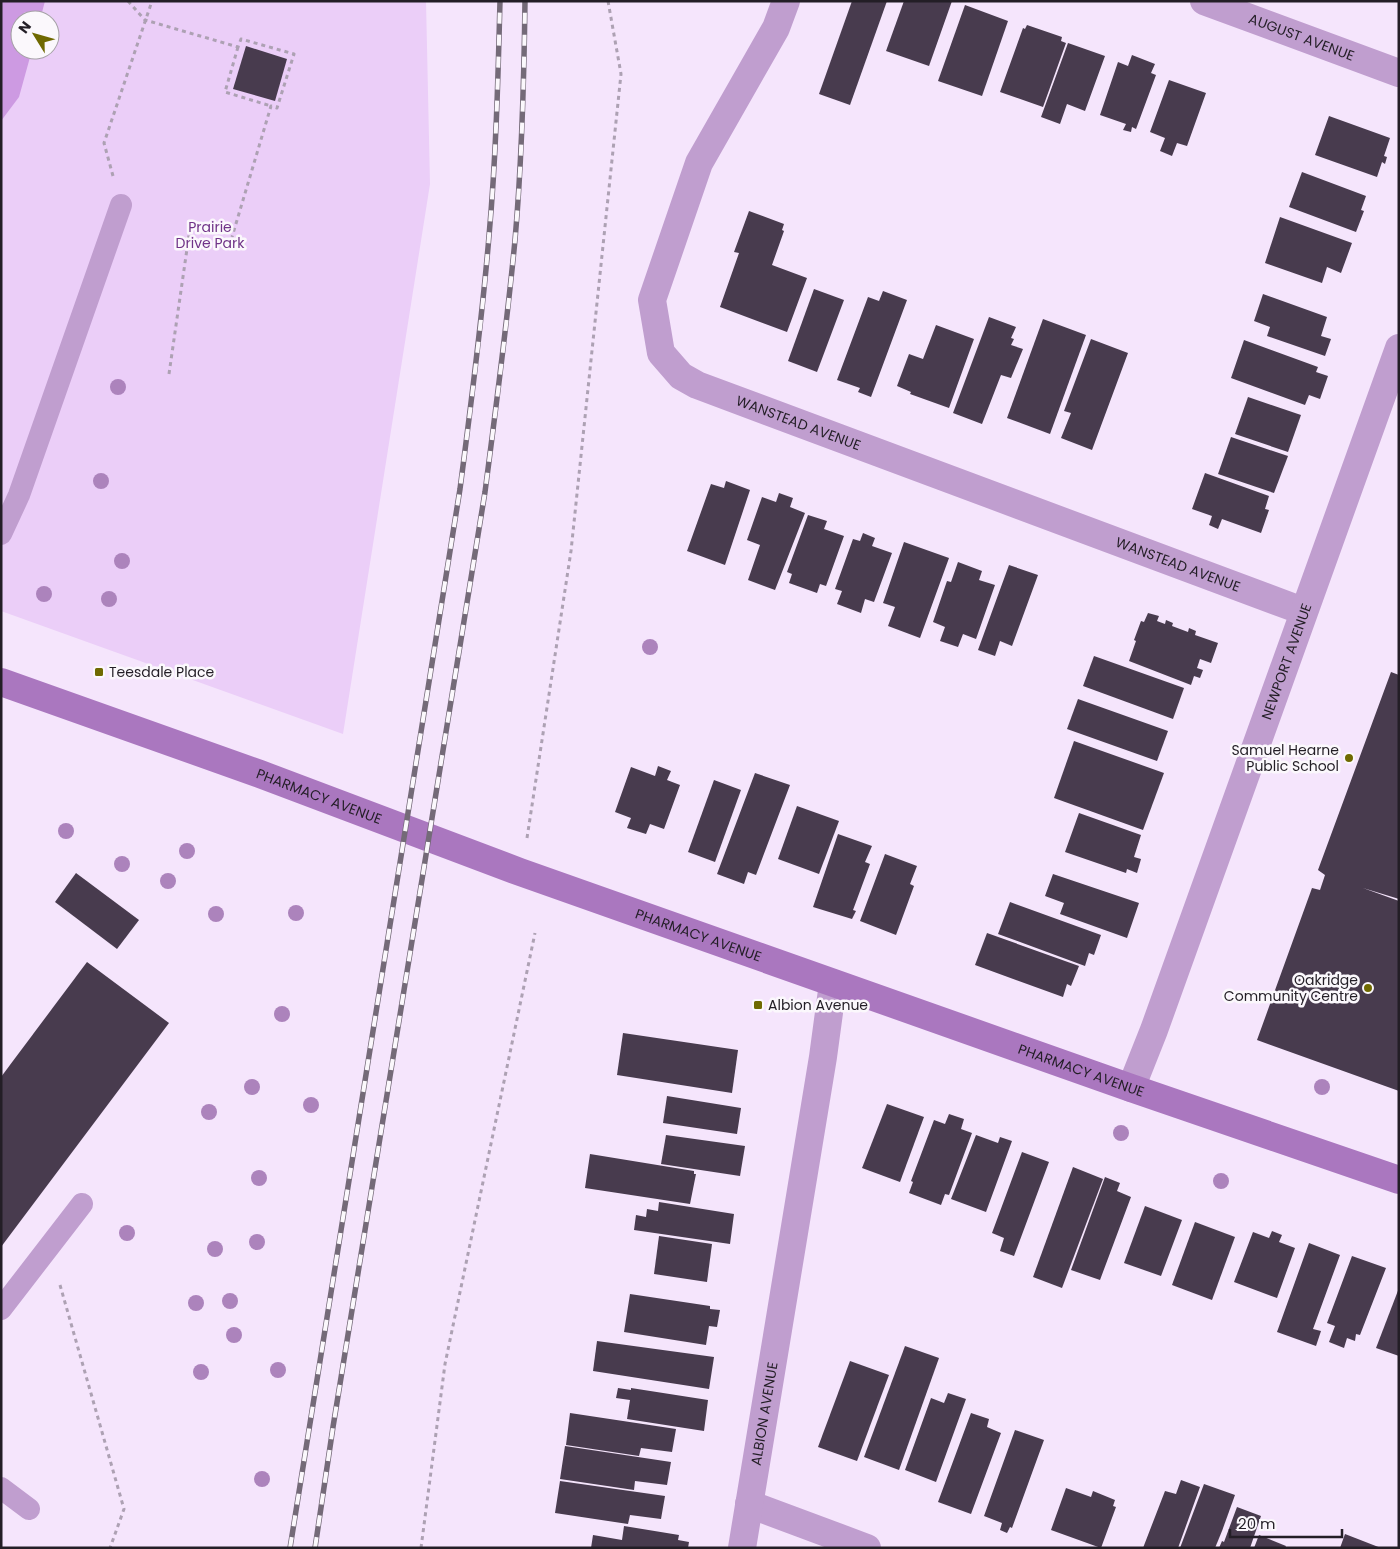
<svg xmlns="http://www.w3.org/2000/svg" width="1400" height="1549" font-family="Poppins,sans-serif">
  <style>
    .green { fill: #ebcef8; fill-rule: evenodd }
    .forest { fill: #cd9ae2 }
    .building { fill: #483b4e }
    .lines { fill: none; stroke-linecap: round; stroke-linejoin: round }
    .path { stroke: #ada1b3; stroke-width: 3; stroke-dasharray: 4 4; stroke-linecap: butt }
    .lane { stroke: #c09ecf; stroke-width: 22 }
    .street { stroke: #c09ecf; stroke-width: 28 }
    .secondary { stroke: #aa77bf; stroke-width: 28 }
    .rail-casing { stroke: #746a78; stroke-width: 5.5 }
    .rail { stroke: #fbf8fc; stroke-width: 4; stroke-dasharray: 11; stroke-linecap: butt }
    .tree { fill: #ac83bc }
    .poi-dot { fill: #6f6901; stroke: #fbf8fc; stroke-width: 2 }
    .labels { text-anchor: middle; stroke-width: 5; stroke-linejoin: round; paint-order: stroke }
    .street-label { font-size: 14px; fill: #231e26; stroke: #fbf8fc }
    .park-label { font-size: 14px; fill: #703388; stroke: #fbf8fc }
    .poi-label { font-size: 14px; fill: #231e26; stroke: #fbf8fc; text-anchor: start }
  </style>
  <rect width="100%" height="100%" fill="#f5e5fc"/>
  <path class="green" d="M1,1H426L430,184L343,734L1,611ZM20,20H50V50H20Z"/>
  <polygon class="forest" points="1,1 45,1 40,20 20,20 20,50 32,50 19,97 1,121"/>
  <g class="building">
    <polygon points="852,1 887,1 850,105 819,94"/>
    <polygon points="904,1 952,1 929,66 886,51"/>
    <polygon points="965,5 1008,21 982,96 938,81"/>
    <polygon points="1027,25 1062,37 1061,41 1066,43 1043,107 1000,92 1023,28 1025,29"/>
    <polygon points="1068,43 1105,56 1085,111 1067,104 1060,124 1041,117"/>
    <polygon points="246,46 287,59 275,101 233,89"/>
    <polygon points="1132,55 1155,64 1151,73 1156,75 1136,129 1132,127 1131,132 1123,130 1126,124 1100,115 1118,62 1128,66"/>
    <polygon points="1169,80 1206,93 1187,146 1177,143 1172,156 1160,151 1165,138 1150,132"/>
    <polygon points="1329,116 1390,138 1384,156 1387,157 1385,164 1382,162 1377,177 1315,155"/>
    <polygon points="1302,172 1366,196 1361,210 1364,211 1356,232 1289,207"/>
    <polygon points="749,211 784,224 782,230 784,231 772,265 807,278 787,332 720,307 739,253 734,252"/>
    <polygon points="1280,217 1352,243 1341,273 1327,267 1322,283 1265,263"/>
    <polygon points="814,289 844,300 817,372 788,361"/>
    <polygon points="883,291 907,300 871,397 858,392 860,388 837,380 868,297 879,301"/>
    <polygon points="1263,294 1327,317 1321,336 1331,339 1325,356 1267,336 1270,327 1254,321"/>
    <polygon points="989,317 1016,327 1011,338 1014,339 1011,345 1023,349 1011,378 1001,375 982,424 953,413"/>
    <polygon points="1043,319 1086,335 1050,434 1007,418"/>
    <polygon points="936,325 974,339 949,408 910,394 911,392 897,386 909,354 923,359"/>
    <polygon points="1091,339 1128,353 1092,450 1061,438 1071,413 1064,411"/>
    <polygon points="1244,340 1318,367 1316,372 1328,376 1320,399 1309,395 1305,405 1231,378"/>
    <polygon points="1248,397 1301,415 1288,452 1235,434"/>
    <polygon points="1231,437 1288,456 1274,493 1218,474"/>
    <polygon points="1205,473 1269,496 1265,509 1269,510 1261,533 1222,519 1218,529 1209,525 1212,516 1192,509"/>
    <polygon points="726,481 750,490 725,565 687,551 711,484 724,488"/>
    <polygon points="779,493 793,498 790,507 805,513 775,590 748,580 760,545 747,540 762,497 776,502"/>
    <polygon points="808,515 827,521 824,529 844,536 826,586 820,584 817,593 789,583 792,574 787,572"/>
    <polygon points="863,533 875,538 872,546 892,553 874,602 865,599 861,613 837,604 842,591 835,589 853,539 860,541"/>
    <polygon points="904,542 949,558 920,638 888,626 895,607 883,603"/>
    <polygon points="958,562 982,571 979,580 995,585 976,639 963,634 958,647 940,641 945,627 933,622 947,581 951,582"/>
    <polygon points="1009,565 1038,575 1012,646 1000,641 995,656 978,650"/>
    <polygon points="1148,613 1159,616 1157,621 1165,624 1166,620 1173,623 1172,626 1188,632 1189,628 1196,631 1195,635 1218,643 1211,663 1200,659 1197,668 1203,670 1200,678 1194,676 1191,685 1129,661 1136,641 1134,640 1141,621 1144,622"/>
    <polygon points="1094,656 1184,688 1173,719 1083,686"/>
    <polygon points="1391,672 1399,675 1399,899 1363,888 1399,901 1399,1091 1257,1040 1312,888 1320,890 1325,875 1318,870"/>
    <polygon points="1078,699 1168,731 1157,761 1067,729"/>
    <polygon points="1074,741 1164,773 1143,830 1054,798"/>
    <polygon points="658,766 671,771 667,780 680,785 664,829 650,824 646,834 627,828 631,818 615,812 631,767 655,776"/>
    <polygon points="755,773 790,785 756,875 748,872 744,884 717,874"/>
    <polygon points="714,780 741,790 715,862 688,852"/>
    <polygon points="797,806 839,821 819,874 778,859"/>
    <polygon points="1079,813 1141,835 1134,857 1141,859 1137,873 1127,869 1126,873 1065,852"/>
    <polygon points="838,834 872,846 865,862 870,864 853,910 856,911 852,919 813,907"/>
    <polygon points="885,854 917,866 910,884 914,886 896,935 860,921"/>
    <polygon points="76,873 139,920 117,949 55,902"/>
    <polygon points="1053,874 1139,903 1127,938 1060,914 1064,903 1045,896"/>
    <polygon points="1010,902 1101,935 1094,955 1089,953 1085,966 998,934"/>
    <polygon points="987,933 1079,966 1071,986 1067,984 1063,997 975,965"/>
    <polygon points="87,962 169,1023 1,1247 1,1077"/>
    <polygon points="623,1033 738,1050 732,1093 617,1075"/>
    <polygon points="667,1096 741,1108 737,1134 663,1123"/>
    <polygon points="887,1104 924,1117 900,1182 862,1168"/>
    <polygon points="949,1114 964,1119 961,1129 972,1133 949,1195 945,1194 941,1205 909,1193 913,1182 911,1181 934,1120 945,1124"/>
    <polygon points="666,1135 745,1146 740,1176 661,1164"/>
    <polygon points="976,1135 998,1143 1000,1137 1012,1141 986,1212 951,1199"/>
    <polygon points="1022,1152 1049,1162 1014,1256 1000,1251 1004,1238 992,1233"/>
    <polygon points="590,1154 694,1171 694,1174 696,1174 690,1204 585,1188"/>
    <polygon points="1073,1167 1103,1179 1062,1288 1033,1277"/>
    <polygon points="1105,1177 1120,1183 1117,1191 1131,1197 1100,1280 1071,1270"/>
    <polygon points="659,1202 734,1214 730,1244 634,1230 636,1215 646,1217 647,1209 658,1211"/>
    <polygon points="1145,1206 1182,1220 1161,1276 1124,1263"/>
    <polygon points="1195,1222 1235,1237 1212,1300 1172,1285"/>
    <polygon points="1272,1231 1282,1235 1279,1242 1295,1248 1277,1298 1234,1282 1253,1232 1269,1238"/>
    <polygon points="659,1236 712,1244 707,1282 654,1274"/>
    <polygon points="1309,1243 1340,1255 1313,1329 1321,1331 1316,1346 1277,1332"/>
    <polygon points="1352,1256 1386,1268 1360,1335 1356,1334 1355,1341 1347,1338 1344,1348 1329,1342 1335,1326 1327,1323"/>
    <polygon points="1399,1288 1399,1356 1376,1348"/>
    <polygon points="630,1294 710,1306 710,1309 720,1310 717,1327 709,1326 706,1345 624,1332"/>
    <polygon points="597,1341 714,1357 709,1389 593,1371"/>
    <polygon points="905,1346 939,1358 899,1470 864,1457"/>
    <polygon points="850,1361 889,1375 857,1461 818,1447"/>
    <polygon points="618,1388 631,1390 631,1388 708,1400 704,1431 627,1419 630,1400 616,1398"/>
    <polygon points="948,1393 966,1399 936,1482 905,1470 931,1398 944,1403"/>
    <polygon points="570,1413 676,1429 672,1452 641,1448 639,1456 566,1445"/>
    <polygon points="971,1413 989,1419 987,1427 1001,1433 971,1514 938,1502"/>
    <polygon points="1015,1430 1044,1440 1012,1528 1010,1527 1007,1533 1000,1530 1002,1523 984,1516"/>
    <polygon points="565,1446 671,1462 667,1485 635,1481 634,1490 560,1479"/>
    <polygon points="1181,1480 1200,1487 1178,1548 1143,1548 1165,1491 1176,1494"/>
    <polygon points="560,1481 665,1496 661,1519 630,1515 628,1524 555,1513"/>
    <polygon points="1204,1484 1235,1495 1222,1531 1215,1548 1180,1548"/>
    <polygon points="1066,1488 1091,1497 1093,1491 1115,1500 1113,1506 1116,1507 1101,1548 1051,1530"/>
    <polygon points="1237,1507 1261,1516 1250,1548 1219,1548 1222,1541 1224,1542"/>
    <polygon points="624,1526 679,1535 678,1540 689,1542 688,1548 591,1548 593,1535 622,1540"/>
    <polygon points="1345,1534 1381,1548 1340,1548"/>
    <polygon points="1259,1535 1286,1546 1285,1548 1254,1548"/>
  </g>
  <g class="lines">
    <g class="path">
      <polyline points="128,1 145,20 238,47 241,39 294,54 277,108 271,106 232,237"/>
      <polyline points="238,47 225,92 271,106"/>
      <polyline points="113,176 104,143 152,1"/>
      <polyline points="169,374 190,228"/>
      <polyline points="527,838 571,551 621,74 608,1"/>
      <polyline points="60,1285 124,1509 110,1548"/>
      <polyline points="421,1548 445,1364 535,933"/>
    </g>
    <g class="lane">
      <polyline points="1,534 19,495 121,205"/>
      <polyline points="1,1309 82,1204"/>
      <polyline points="1,1488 29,1509"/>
    </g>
    <g class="street">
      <path id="s1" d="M786,1L776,28L699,163L652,300L661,353L681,376L697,385L1303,611"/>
      <path id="s2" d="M1204,1L1399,73"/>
      <path id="s3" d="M1131,1088L1154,1030L1399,348"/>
      <polyline points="749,1504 867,1548"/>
      <path id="s4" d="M742,1548L823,1057L833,983"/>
    </g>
    <path class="secondary" id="s5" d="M1,682L260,774L520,872L1131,1088L1399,1180"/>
    <defs>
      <g id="rail">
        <path d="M290,1548L460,489C471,405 482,321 489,236C496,158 498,80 500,1"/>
        <path d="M315,1548L333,1427L485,492C496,408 507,324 515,240C522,161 524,81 525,1"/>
      </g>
    </defs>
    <use href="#rail" class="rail-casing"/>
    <use href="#rail" class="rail"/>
  </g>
  <g class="tree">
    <circle cx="118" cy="387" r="8"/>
    <circle cx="101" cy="481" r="8"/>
    <circle cx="122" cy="561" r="8"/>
    <circle cx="44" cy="594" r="8"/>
    <circle cx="109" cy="599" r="8"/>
    <circle cx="650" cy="647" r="8"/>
    <circle cx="66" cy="831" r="8"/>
    <circle cx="187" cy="851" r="8"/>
    <circle cx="122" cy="864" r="8"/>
    <circle cx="168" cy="881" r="8"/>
    <circle cx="296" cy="913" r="8"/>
    <circle cx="216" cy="914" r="8"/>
    <circle cx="282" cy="1014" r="8"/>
    <circle cx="252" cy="1087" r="8"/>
    <circle cx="1322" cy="1087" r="8"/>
    <circle cx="311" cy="1105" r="8"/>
    <circle cx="209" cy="1112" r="8"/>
    <circle cx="1121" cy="1133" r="8"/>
    <circle cx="259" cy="1178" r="8"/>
    <circle cx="1221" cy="1181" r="8"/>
    <circle cx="127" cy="1233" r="8"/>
    <circle cx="257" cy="1242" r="8"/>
    <circle cx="215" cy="1249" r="8"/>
    <circle cx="230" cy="1301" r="8"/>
    <circle cx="196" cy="1303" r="8"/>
    <circle cx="234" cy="1335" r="8"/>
    <circle cx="278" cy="1370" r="8"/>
    <circle cx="201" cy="1372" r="8"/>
    <circle cx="262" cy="1479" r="8"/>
  </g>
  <g class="poi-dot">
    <rect x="94" y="667" width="10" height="10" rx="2.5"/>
    <circle cx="1349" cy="758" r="5"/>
    <circle cx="1368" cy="988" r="5"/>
    <rect x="753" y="1000" width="10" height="10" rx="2.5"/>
  </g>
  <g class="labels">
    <g class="street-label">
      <text dy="5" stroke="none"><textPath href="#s2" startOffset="104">AUGUST AVENUE</textPath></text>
      <text dy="5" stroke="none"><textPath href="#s1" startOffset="540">WANSTEAD AVENUE</textPath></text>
      <text dy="5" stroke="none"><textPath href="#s1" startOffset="945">WANSTEAD AVENUE</textPath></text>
      <text dy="5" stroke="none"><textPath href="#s3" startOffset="454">NEWPORT AVENUE</textPath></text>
      <text dy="5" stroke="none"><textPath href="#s5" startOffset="338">PHARMACY AVENUE</textPath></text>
      <text dy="5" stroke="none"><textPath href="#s5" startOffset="742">PHARMACY AVENUE</textPath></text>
      <text dy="5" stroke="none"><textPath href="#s5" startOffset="1148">PHARMACY AVENUE</textPath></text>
      <text dy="5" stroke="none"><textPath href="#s4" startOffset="136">ALBION AVENUE</textPath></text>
    </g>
    <g class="park-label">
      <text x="210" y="232">Prairie<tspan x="210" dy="16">Drive Park</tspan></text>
    </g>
    <g class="poi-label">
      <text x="109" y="677">Teesdale Place</text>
      <text x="1339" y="755" text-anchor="end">Samuel Hearne<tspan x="1339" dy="16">Public School</tspan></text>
      <text x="1358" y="985" text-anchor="end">Oakridge<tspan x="1358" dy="16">Community Centre</tspan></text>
      <text x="768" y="1010">Albion Avenue</text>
    </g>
  </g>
  <rect width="1400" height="1549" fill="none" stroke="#231e26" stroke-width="5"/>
  <g transform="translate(35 35) rotate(307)"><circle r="24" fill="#fbf8fc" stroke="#a5a1a6"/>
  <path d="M0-4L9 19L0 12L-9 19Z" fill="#6f6901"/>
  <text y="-8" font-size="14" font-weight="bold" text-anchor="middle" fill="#231e26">N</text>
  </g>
  <path d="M1230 1529v8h112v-8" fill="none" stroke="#231e26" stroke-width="2.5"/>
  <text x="1238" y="1529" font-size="15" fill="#231e26" stroke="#fbf8fc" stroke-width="4" paint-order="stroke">20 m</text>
</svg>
